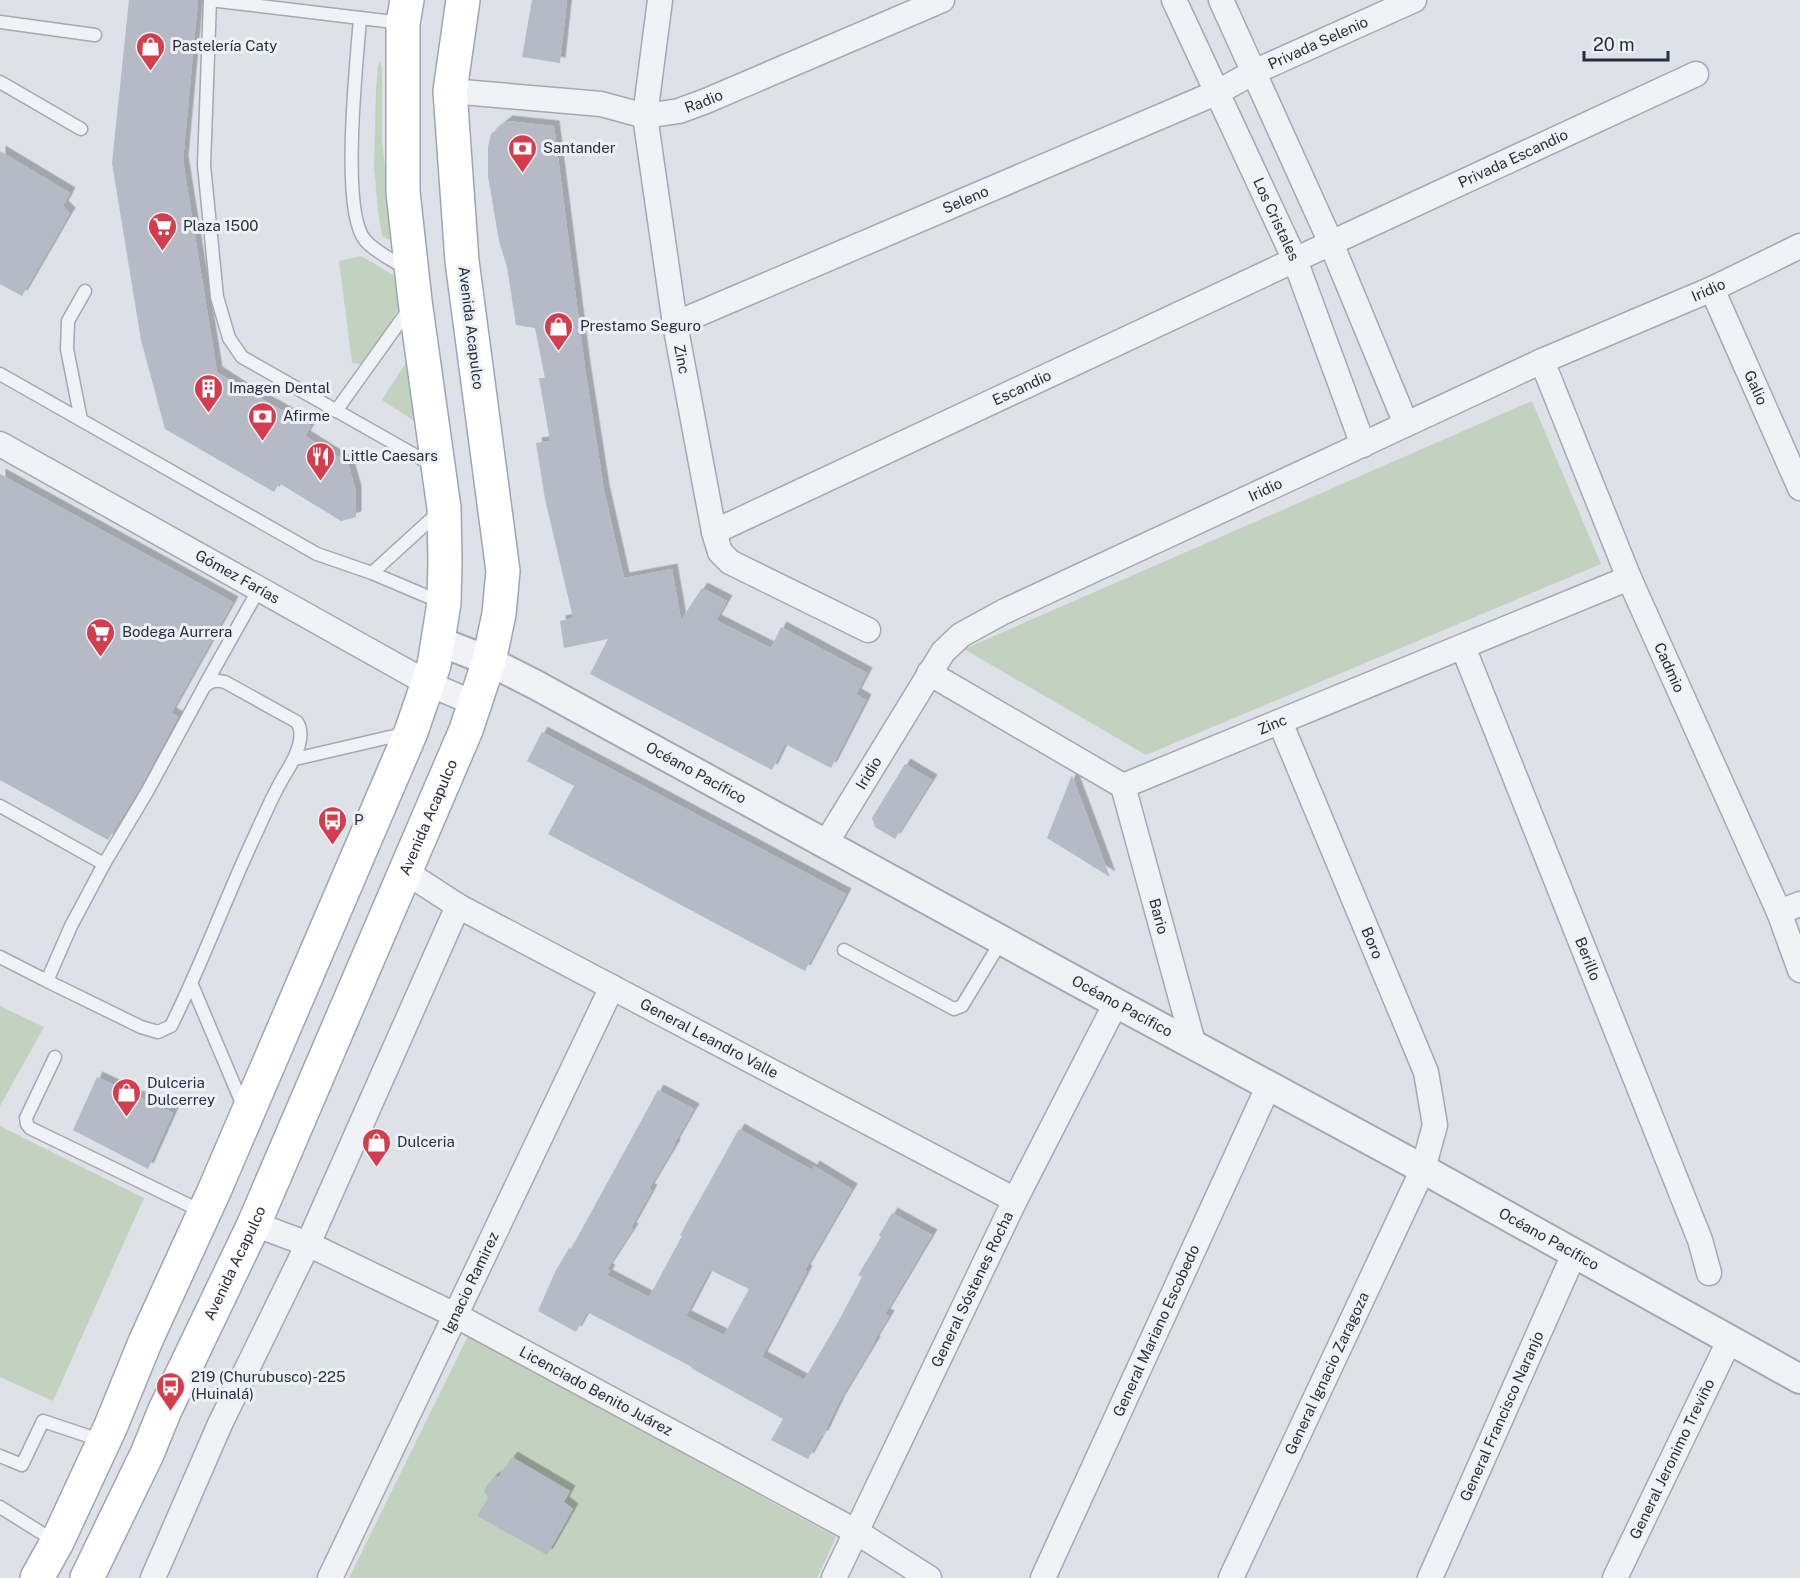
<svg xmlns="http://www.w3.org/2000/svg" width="1800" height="1578" font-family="'Public Sans',sans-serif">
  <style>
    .green { fill: #c3d2bf }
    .building { fill: #b5bac5; fill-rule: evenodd; filter: url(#shadow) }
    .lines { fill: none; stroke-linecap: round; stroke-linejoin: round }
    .service-casing { stroke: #a3a8b2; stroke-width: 15 }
    .minor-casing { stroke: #a3a8b2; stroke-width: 27 }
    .tertiary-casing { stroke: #a3a8b2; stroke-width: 32 }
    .primary-casing { stroke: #9da5b4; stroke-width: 36 }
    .service { stroke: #f1f2f6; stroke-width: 12 }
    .minor { stroke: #f1f2f6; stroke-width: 24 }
    .tertiary { stroke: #f1f2f6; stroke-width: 28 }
    .primary { stroke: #fff; stroke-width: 33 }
    .labels { text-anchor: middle; stroke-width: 6; stroke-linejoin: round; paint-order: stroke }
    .street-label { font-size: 15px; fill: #262e3f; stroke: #edf0f6 }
    .poi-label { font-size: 15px; fill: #262e3f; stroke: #edf0f6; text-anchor: start }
  </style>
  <defs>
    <filter id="shadow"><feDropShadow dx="5.5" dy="-5.5" stdDeviation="0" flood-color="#0004"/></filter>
  </defs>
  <rect width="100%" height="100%" fill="#dee1e8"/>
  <g class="green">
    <polygon points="380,61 382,68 382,139 387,188 398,240 387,239 382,236 378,211 374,167 376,89 378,66"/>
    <polygon points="361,256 397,277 401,304 366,365 352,363 339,261"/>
    <polygon points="414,350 431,432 382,400"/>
    <polygon points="1532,401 1601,564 1146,755 964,649"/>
    <polygon points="0,1006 44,1027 0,1106"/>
    <polygon points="0,1126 144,1198 53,1401 0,1377"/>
    <polygon points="468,1336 836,1537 817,1578 349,1578"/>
  </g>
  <g class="building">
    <polygon points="129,0 198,0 183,161 217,372 245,390 311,426 305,436 348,463 356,491 356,517 341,521 279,483 274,492 165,429 141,340 112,163"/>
    <polygon points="532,0 567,0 560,63 522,57"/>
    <polygon points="507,121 554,126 585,368 604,490 624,578 672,569 681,620 702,588 727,601 716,620 771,648 781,627 867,673 856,694 866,700 831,768 785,744 772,770 590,674 608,639 564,648 560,621 573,618 545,499 536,443 550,441 539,378 545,378 535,328 516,325 507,267 499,241 488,176 488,147 491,134"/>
    <polygon points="0,151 70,193 63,206 70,213 22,296 0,284"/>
    <polygon points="0,474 233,602 171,713 178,717 140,788 108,840 0,780"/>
    <polygon points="542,732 846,894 805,971 548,834 574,786 527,761"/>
    <polygon points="905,764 932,780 895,839 875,827 872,818"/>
    <polygon points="1072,775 1110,877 1047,838"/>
    <polygon points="97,1077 173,1113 148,1169 73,1130"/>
    <path d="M658,1090L694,1109L674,1144L675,1145L649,1189L652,1190L631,1228L633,1229L607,1269L610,1270L607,1275L649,1297L682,1236L680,1235L739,1129L812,1170L814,1166L852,1189L805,1270L807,1271L762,1357L804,1380L838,1322L862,1277L858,1275L881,1237L879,1235L892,1213L932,1235L885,1314L889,1316L874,1341L875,1342L840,1400L823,1436H821L808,1459L771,1440L783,1419L691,1368L692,1367L587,1312L576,1332L538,1311L555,1272L569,1248L571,1249ZM710,1270L749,1289L724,1335L686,1316Z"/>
    <polygon points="512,1457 570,1491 564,1502 573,1509 547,1555 477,1516 488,1498 484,1491 488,1484 493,1478 499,1476"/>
  </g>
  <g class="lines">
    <defs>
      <g id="service">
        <polyline points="210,0 204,165 217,297 229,338 242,357 434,466"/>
        <polyline points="210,0 402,23"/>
        <path d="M360,18C357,60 340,211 365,240C375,252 393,260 406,269"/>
        <polyline points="0,22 95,35"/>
        <polyline points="0,82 81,129"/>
        <polyline points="0,374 317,554 372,573 443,603"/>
        <polyline points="336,411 409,309"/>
        <polyline points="81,420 67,349 68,321 85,291"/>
        <polyline points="372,573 440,511"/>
        <polyline points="205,685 259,589"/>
        <polyline points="295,759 407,733"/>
        <polyline points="0,806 104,864"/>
        <polyline points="844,950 954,1009 962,1006 1002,940"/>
        <path d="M0,957L47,981L71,926L104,864L147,792L204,687C211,680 216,680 225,682L297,722C307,737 293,762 284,776C274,793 266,811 258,829C227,894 203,962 171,1026L158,1032L141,1027L47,981"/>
        <polyline points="192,985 244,1108"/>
        <polyline points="55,1057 26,1118 27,1124 30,1128 203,1212"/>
        <polyline points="0,1456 22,1465 43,1421 103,1441"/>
        <polyline points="0,1507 56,1542"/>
      </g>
      <g id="minor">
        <path id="s1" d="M660,0L645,116L675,324L714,532L720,552L730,562L868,630"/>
        <path id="s2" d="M1174,0L1295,260L1363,445"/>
        <polyline points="1221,0 1331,243 1406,424"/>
        <path id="s3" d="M450,91L601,104L645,116L679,111L706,101L942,0"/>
        <path id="s4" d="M1712,289L1800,488"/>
        <path id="s5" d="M675,324L1218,92L1254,72L1414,0"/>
        <path id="s6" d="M1542,361L1629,578L1779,912L1800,970"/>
        <path id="s7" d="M0,444L429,684L476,704"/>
        <path id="s8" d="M714,532L1331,243L1696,74"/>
        <path id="s9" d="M1463,647L1700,1240L1709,1273"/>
        <path id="s10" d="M929,673L1123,786L1629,578"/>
        <path id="s11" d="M1123,786L1194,1046"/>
        <path id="s12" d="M826,843L943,652L961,635L1003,612L1542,361L1712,289L1800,246"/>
        <path id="s13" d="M406,872L458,906L1015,1200"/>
        <polyline points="1779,912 1800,904"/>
        <path id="s14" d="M254,1224L308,1244L455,1315L855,1531L929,1578"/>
        <polyline points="153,1578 220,1424 308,1244 458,906"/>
        <path id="s15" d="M330,1578L612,987"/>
        <path id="s16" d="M834,1578L1015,1200L1116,1003"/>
        <path id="s17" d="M1043,1578L1269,1085"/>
        <path id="s18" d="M1231,1578L1423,1169L1435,1125L1426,1072L1280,722"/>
        <path id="s19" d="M1430,1578L1574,1254"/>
        <path id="s20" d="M1615,1578L1730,1339"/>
      </g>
      <g id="tertiary">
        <path id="s21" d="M438,641L489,661L536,685L1116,1003L1423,1169L1800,1379"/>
      </g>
      <g id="primary">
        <polyline points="37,1578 57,1542 110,1428 146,1340 215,1189 411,732 434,665 444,603 445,562 444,508 415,301 403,192 403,23 407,0"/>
        <path id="s22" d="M87,1578L147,1454L165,1410L254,1224L466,730L489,661L499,614L503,571L462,261L450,91L463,0"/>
      </g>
    </defs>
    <use href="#service" class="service-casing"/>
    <use href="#minor" class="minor-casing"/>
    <use href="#tertiary" class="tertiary-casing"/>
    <use href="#primary" class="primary-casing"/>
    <use href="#service" class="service"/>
    <use href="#minor" class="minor"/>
    <use href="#tertiary" class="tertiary"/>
    <use href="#primary" class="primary"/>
  </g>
  <defs>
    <symbol id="shop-pin" viewBox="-11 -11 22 30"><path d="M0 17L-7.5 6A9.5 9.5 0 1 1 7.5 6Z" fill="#d33d4c" stroke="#edf0f6"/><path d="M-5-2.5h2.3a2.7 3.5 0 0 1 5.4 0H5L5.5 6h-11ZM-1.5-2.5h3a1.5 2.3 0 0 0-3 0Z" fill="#fff"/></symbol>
    <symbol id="bank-pin" viewBox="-11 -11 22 30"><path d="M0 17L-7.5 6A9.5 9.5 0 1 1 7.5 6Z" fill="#d33d4c" stroke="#edf0f6"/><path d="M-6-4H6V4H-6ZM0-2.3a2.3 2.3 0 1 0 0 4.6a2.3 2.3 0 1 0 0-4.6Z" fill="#fff"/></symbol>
    <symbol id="supermarket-pin" viewBox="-11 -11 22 30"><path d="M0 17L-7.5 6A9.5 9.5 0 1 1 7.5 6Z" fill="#d33d4c" stroke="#edf0f6"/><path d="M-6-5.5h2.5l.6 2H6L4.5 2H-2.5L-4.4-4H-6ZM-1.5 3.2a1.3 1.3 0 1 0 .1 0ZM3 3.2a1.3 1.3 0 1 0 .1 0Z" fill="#fff"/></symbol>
    <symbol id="building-pin" viewBox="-11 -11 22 30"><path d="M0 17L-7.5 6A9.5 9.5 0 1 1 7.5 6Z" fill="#d33d4c" stroke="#edf0f6"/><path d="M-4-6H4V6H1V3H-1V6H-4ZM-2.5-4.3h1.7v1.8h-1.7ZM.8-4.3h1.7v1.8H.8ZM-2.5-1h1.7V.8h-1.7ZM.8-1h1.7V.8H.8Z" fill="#fff"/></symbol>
    <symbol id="restaurant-pin" viewBox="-11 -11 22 30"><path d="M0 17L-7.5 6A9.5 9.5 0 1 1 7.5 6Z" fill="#d33d4c" stroke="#edf0f6"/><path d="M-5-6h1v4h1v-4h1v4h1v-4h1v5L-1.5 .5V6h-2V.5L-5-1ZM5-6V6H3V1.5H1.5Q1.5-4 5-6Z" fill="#fff"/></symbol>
    <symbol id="bus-pin" viewBox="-11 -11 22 30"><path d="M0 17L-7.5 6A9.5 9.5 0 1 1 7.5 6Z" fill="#d33d4c" stroke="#edf0f6"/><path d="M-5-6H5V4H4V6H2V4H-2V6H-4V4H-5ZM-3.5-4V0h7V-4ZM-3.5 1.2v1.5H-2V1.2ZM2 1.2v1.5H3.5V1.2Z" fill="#fff"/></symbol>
  </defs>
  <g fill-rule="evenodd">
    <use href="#shop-pin" x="134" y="30" width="33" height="45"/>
    <use href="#bank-pin" x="506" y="132" width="33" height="45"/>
    <use href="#supermarket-pin" x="146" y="210" width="33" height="45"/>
    <use href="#shop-pin" x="542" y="310" width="33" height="45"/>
    <use href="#building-pin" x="192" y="372" width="33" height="45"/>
    <use href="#bank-pin" x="246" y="400" width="33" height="45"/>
    <use href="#restaurant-pin" x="304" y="440" width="33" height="45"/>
    <use href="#supermarket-pin" x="84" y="616" width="33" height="45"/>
    <use href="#bus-pin" x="316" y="804" width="33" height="45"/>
    <use href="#shop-pin" x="110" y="1076" width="33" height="45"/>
    <use href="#shop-pin" x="360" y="1126" width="33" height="45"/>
    <use href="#bus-pin" x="154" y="1370" width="33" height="45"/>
  </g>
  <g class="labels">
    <g class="street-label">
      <text dy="5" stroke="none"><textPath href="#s5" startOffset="702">Privada Selenio</textPath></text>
      <text dy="5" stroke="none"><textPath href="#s3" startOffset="258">Radio</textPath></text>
      <text dy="5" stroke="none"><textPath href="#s8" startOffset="882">Privada Escandio</textPath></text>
      <text dy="5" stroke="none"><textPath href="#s5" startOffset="316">Seleno</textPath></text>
      <text dy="5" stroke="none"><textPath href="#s2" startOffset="242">Los Cristales</textPath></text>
      <text dy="5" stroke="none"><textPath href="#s12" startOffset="1072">Iridio</textPath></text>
      <text transform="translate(471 328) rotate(83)" y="5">Avenida Acapulco</text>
      <text dy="5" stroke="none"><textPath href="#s1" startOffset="363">Zinc</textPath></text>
      <text dy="5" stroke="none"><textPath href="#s8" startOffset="340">Escandio</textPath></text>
      <text dy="5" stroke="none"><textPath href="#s4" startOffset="108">Galio</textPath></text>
      <text dy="5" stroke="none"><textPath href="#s12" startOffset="586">Iridio</textPath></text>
      <text dy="5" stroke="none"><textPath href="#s7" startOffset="272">Gómez Farías</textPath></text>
      <text dy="5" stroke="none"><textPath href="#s6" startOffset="332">Cadmio</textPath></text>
      <text dy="5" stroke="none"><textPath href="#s10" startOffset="386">Zinc</textPath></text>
      <text dy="5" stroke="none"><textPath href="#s21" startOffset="290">Océano Pacífico</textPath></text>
      <text dy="5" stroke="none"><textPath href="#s12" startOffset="82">Iridio</textPath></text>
      <text dy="5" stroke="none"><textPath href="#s22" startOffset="834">Avenida Acapulco</textPath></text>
      <text dy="5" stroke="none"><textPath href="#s11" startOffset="135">Bario</textPath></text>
      <text transform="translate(1372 943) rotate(67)" y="5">Boro</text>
      <text dy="5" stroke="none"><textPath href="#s9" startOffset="336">Berillo</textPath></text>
      <text dy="5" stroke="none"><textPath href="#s21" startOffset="776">Océano Pacífico</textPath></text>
      <text dy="5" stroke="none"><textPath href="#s13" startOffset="346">General Leandro Valle</textPath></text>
      <text dy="5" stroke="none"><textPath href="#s21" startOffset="1262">Océano Pacífico</textPath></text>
      <text dy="5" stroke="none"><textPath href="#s22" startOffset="348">Avenida Acapulco</textPath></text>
      <text dy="5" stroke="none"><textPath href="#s15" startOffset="327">Ignacio Ramirez</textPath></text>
      <text dy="5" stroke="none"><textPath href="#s16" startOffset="320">General Sóstenes Rocha</textPath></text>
      <text dy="5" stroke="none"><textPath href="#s17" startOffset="272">General Mariano Escobedo</textPath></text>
      <text dy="5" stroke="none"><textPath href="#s18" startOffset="226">General Ignacio Zaragoza</textPath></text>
      <text dy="5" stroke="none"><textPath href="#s14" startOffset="381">Licenciado Benito Juárez</textPath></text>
      <text dy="5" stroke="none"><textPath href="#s19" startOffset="177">General Francisco Naranjo</textPath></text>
      <text dy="5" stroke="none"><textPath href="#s20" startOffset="132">General Jeronimo Treviño</textPath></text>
    </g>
    <g class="poi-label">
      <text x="172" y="51">Pastelería Caty</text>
      <text x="543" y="153">Santander</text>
      <text x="183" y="231">Plaza 1500</text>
      <text x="580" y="331">Prestamo Seguro</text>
      <text x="229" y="393">Imagen Dental</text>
      <text x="283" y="421">Afirme</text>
      <text x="342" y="461">Little Caesars</text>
      <text x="122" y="637">Bodega Aurrera</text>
      <text x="354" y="825">P</text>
      <text x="147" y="1088">Dulceria<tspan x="147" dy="17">Dulcerrey</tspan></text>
      <text x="397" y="1147">Dulceria</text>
      <text x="191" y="1382">219 (Churubusco)-225<tspan x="191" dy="17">(Huinalá)</tspan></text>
    </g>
  </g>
  <path d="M1584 51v9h84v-9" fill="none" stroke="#262e3f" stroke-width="3"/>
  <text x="1593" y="51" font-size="18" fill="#262e3f" stroke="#edf0f6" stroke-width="4.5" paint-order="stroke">20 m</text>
</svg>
